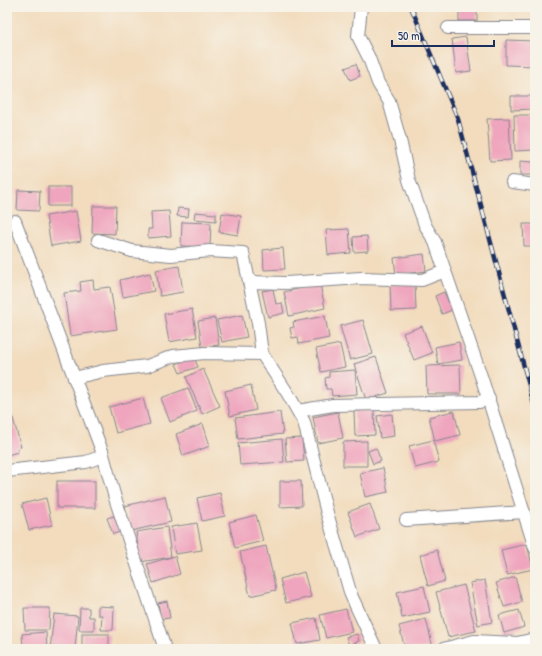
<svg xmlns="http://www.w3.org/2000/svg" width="542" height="656" font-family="'Patrick Hand',sans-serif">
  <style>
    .building { fill: #efa5be }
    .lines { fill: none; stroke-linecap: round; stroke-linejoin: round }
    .street-casing { stroke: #86868e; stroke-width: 14 }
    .street { stroke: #fff; stroke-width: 12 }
    .rail-casing { stroke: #1b2f5e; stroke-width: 4.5 }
    .rail { stroke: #f7f3e8; stroke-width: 3; stroke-dasharray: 9; stroke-linecap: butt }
  </style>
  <rect width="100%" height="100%" fill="#f7f3e8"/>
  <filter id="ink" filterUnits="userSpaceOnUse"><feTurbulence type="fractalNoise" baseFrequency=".025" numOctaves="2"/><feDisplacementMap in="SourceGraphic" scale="8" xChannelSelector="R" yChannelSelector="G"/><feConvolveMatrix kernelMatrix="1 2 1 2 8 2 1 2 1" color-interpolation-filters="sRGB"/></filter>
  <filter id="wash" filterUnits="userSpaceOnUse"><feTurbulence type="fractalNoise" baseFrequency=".012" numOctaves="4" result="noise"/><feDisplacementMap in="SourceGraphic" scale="16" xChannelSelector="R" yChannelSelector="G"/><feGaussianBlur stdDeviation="0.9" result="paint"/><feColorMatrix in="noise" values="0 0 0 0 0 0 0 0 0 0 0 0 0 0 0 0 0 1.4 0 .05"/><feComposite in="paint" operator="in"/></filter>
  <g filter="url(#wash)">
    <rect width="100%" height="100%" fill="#f2dcbd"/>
    <g id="blocks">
      <g class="building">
        <rect x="459" y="7" width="18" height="14"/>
        <polygon points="466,37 471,71 456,73 452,39"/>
        <polygon points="506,40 535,41 535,66 506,65"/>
        <polygon points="356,64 360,76 350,80 345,68"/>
        <polygon points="511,96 533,96 534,109 511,110"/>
        <polygon points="514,115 534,115 535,150 515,151"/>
        <polygon points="509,118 511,160 490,161 487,119"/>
        <polygon points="520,161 533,162 533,175 520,175"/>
        <rect x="48" y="187" width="23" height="19"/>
        <polygon points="18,190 40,191 39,211 17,210"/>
        <polygon points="93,206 116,206 115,234 92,233"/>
        <polygon points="178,208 189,209 188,217 177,216"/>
        <polygon points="76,211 81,241 51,246 46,216"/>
        <polygon points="169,211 171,236 148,238 148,229 152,229 151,212"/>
        <polygon points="195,212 216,214 216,221 194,219"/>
        <polygon points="222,213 241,216 238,235 219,232"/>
        <polygon points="182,222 211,223 210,247 181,246"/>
        <polygon points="523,224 535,224 535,246 524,246"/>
        <polygon points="349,229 351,253 328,255 326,230"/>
        <polygon points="367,236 368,251 354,252 353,237"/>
        <polygon points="283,248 285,269 264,270 263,250"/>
        <polygon points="424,254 426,271 396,275 394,258"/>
        <polygon points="535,254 535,279 532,279 531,255"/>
        <polygon points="179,266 183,292 160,296 156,270"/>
        <polygon points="150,273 154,291 123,297 120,280"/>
        <polygon points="93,280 94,289 110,287 117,329 70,336 64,293 81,291 80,282"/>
        <polygon points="320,284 325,308 289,316 284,292"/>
        <polygon points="415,284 416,310 391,311 390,285"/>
        <polygon points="273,289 276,304 282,303 284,313 268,317 262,291"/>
        <polygon points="444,292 452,310 442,314 435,296"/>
        <polygon points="192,309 197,337 169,342 164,314"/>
        <polygon points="242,315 247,337 222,342 217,320"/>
        <polygon points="325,316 329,338 299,344 298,337 292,338 290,328 294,327 293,322"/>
        <polygon points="215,318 219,345 202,347 198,321"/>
        <polygon points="363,320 373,354 350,360 340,326"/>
        <polygon points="422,326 432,353 414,360 403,333"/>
        <polygon points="459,342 462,360 438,364 435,347"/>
        <polygon points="340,344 345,367 321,372 316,349"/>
        <polygon points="194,357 198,367 180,373 176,364"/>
        <polygon points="376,357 388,393 366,400 354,364"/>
        <polygon points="460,365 461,394 427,394 426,366"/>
        <polygon points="203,369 220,406 202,414 186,377"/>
        <polygon points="355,370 357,394 332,396 331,389 326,389 325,378 329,377 329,372"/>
        <polygon points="251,385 256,410 230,416 225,391"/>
        <polygon points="188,388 197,411 170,422 161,398"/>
        <polygon points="143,398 150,424 116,433 109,407"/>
        <polygon points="374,410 375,435 355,436 354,411"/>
        <polygon points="11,411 21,447 17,448 18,452 7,455 7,413"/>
        <polygon points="454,411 460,435 435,441 429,417"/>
        <polygon points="280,412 283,434 238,439 235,418"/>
        <polygon points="338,412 343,438 318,443 313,417"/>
        <polygon points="392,414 394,436 380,438 377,416"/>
        <polygon points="203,424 210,446 183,456 176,434"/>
        <polygon points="302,438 304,461 287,462 285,439"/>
        <polygon points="282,439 284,462 240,465 238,443"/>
        <polygon points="433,440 439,462 415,468 409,446"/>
        <polygon points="367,441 367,466 343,466 343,442"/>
        <polygon points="376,448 381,461 373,464 368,451"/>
        <polygon points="383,468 388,492 365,497 360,473"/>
        <rect x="57" y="481" width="38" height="27"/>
        <polygon points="280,481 301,481 302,506 280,507"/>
        <polygon points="220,493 225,516 202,521 197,498"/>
        <polygon points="165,496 171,522 131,531 125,506"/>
        <polygon points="46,498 52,525 29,530 22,504"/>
        <polygon points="370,504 379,529 357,537 348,512"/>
        <polygon points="256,515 263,541 235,548 229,522"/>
        <polygon points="114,516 120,532 113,534 107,518"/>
        <polygon points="197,523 202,550 175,554 171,527"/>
        <polygon points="167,527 171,557 140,562 136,532"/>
        <polygon points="527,544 533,569 507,575 501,550"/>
        <polygon points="266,546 276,590 250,596 240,552"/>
        <polygon points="437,550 445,581 428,586 420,555"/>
        <polygon points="175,556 180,574 153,583 147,564"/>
        <polygon points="304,572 311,597 286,603 280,579"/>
        <polygon points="515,577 522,602 504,607 496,583"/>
        <polygon points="485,580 492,622 478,625 470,583"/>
        <polygon points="464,585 476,631 448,637 436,592"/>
        <polygon points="424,586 430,612 402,618 397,592"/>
        <polygon points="167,601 170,618 161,619 158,603"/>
        <polygon points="98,606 114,607 113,630 101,630 102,615 98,615"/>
        <polygon points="24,608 50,608 49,630 25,630"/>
        <polygon points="80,608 89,608 89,617 94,617 94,630 79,630"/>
        <polygon points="346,609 352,632 326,638 320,615"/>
        <polygon points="519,610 524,627 504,633 499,615"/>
        <polygon points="54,614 78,616 75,649 50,649"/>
        <polygon points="316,618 320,640 297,644 292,623"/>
        <polygon points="426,619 433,648 405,649 399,626"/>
        <polygon points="46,632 47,649 23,649 22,634"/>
        <rect x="82" y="634" width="27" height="15"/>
        <polygon points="357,634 359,641 349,645 346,637"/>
        <polygon points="337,645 338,649 317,649 317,648"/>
      </g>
    </g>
  </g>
  <g filter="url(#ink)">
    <use href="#blocks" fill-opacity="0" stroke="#86868e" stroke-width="1"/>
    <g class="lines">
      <defs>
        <g id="street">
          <polyline points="361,7 358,36 369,58 378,83 389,101 400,140 409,180 425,225 435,242 482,379 535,548"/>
          <polyline points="448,28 535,28"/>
          <polyline points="512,182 535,185"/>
          <polyline points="15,221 102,451 115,498 165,649"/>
          <polyline points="98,240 132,251 171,255 209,251 243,253 258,323 262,354 288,394 304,422 327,513 351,595 376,649"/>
          <polyline points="249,282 286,283 361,278 422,280 445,271"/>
          <polyline points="74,378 103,371 147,366 173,356 205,353 262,354"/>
          <polyline points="298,411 333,405 479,402 489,399"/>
          <polyline points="7,471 86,462 103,456"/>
          <polyline points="406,520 524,512"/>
          <polyline points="443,649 474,641 517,643 535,639"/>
        </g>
      </defs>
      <use href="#street" class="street-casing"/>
      <use href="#street" class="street"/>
      <defs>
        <polyline id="rail" points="411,7 458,119 535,408"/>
      </defs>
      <use href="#rail" class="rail-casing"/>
      <use href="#rail" class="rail"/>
    </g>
  </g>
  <rect width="542" height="656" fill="none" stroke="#f7f3e8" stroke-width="24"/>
  <path d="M392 40v6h102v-6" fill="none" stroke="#1b2f5e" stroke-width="2"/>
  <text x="398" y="40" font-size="12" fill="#1b2f5e" stroke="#f7f3e8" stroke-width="3" paint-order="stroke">50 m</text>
</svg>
